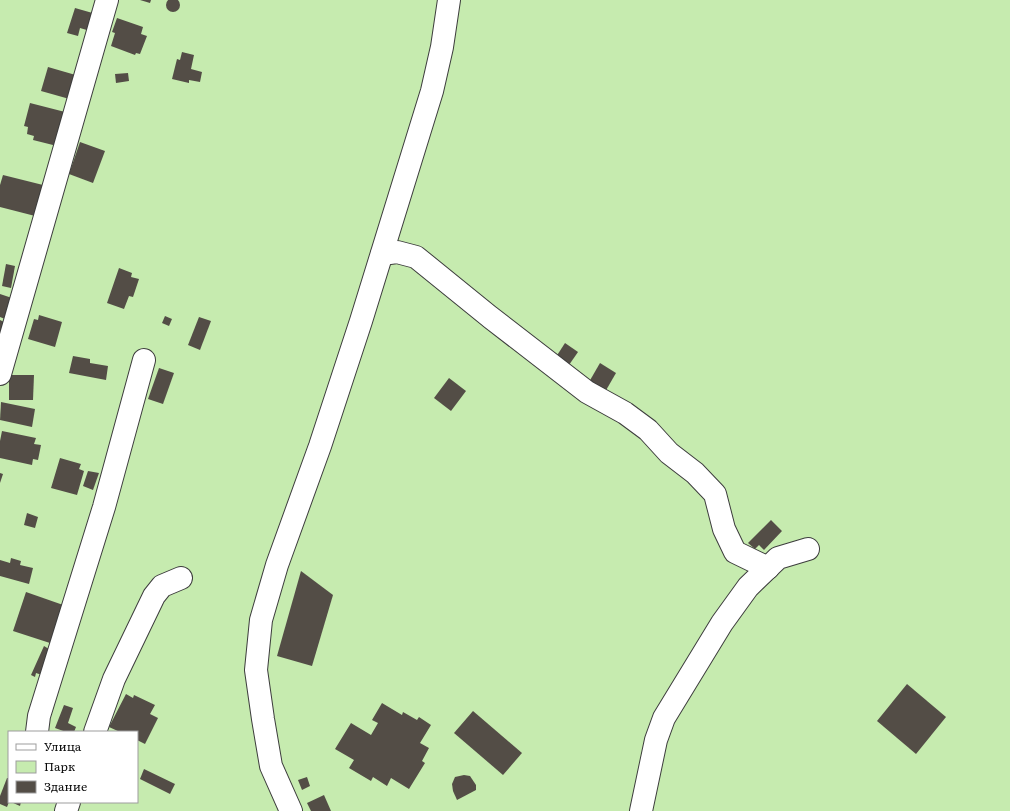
<svg xmlns="http://www.w3.org/2000/svg" width="1010" height="811" font-family="Literata,serif">
  <style>
    .green { fill: #c6ebaf; fill-rule: evenodd }
    .building { fill: #534d46 }
    .lines { fill: none; stroke-linecap: round; stroke-linejoin: round }
    .minor-casing { stroke: #3d3d3d; stroke-width: 24 }
    .minor { stroke: #fff; stroke-width: 22 }
  </style>
  <rect width="100%" height="100%" fill="#fffde7"/>
  <path class="green" d="M0,0H1010V811H0ZM9,732H137V802H9Z"/>
  <g class="building">
    <circle cx="173" cy="5" r="7"/>
    <polygon points="140,0 151,0 150,3"/>
    <polygon points="75,8 96,14 90,31 80,28 78,36 67,33"/>
    <polygon points="117,18 143,27 141,34 147,36 140,54 136,53 135,55 111,46 115,33 112,32"/>
    <polygon points="182,52 194,55 191,69 202,72 200,82 189,80 189,83 172,79 177,59 180,60"/>
    <polygon points="48,67 79,76 73,100 41,91"/>
    <polygon points="128,73 129,81 116,83 115,74"/>
    <polygon points="30,103 69,113 57,146 33,140 34,136 27,134 28,127 24,126"/>
    <polygon points="80,142 105,151 93,183 69,174"/>
    <polygon points="3,175 43,185 39,217 0,207 0,185"/>
    <polygon points="6,264 15,266 11,288 2,286"/>
    <polygon points="119,268 132,273 131,277 139,279 133,297 129,296 124,309 107,303"/>
    <polygon points="0,294 12,298 5,319 0,317"/>
    <polygon points="39,315 62,322 55,347 28,339 34,319 38,320"/>
    <polygon points="165,316 172,319 169,326 162,323"/>
    <polygon points="199,317 211,321 200,350 188,345"/>
    <polygon points="0,320 4,322 0,340"/>
    <polygon points="565,343 578,352 569,365 554,360"/>
    <polygon points="73,356 90,359 90,363 108,366 106,380 69,373"/>
    <polygon points="600,363 616,373 605,392 589,382"/>
    <polygon points="159,368 174,373 163,404 148,399"/>
    <polygon points="9,375 34,375 33,400 9,400"/>
    <polygon points="449,378 466,391 451,411 434,398"/>
    <polygon points="1,402 35,409 32,427 0,420"/>
    <polygon points="2,431 36,438 34,444 41,445 38,460 33,459 32,465 0,458 0,441"/>
    <polygon points="60,458 81,464 79,469 84,471 77,495 51,488"/>
    <polygon points="88,471 99,473 93,490 83,486"/>
    <polygon points="0,473 3,474 0,483"/>
    <polygon points="27,513 38,517 35,528 24,525"/>
    <polygon points="771,520 782,531 764,550 759,545 755,549 748,543"/>
    <polygon points="11,558 21,561 20,565 33,568 29,584 0,576 0,560 10,563"/>
    <polygon points="301,571 333,595 312,666 277,656"/>
    <polygon points="26,592 66,606 53,644 13,631"/>
    <polygon points="44,646 52,651 42,675 36,673 35,677 31,675"/>
    <polygon points="907,684 946,717 916,754 877,721"/>
    <polygon points="126,694 133,698 134,695 155,705 150,714 158,718 145,744 137,740 137,732 120,732 109,727"/>
    <polygon points="382,703 402,715 403,712 417,720 419,717 431,725 420,743 429,748 422,761 425,763 409,789 391,778 387,786 373,777 371,781 349,768 354,760 335,749 351,723 371,735 378,723 372,720"/>
    <polygon points="64,705 73,708 68,723 76,727 74,732 66,732 55,728"/>
    <polygon points="473,711 522,753 503,775 454,733"/>
    <polygon points="144,769 175,784 170,794 140,779"/>
    <polygon points="464,775 470,776 476,785 476,790 457,800 453,791 452,784 455,777"/>
    <polygon points="307,777 310,786 302,790 298,780"/>
    <polygon points="7,778 9,778 9,802 7,807 0,804 0,796"/>
    <polygon points="324,795 331,811 311,811 307,803"/>
    <polygon points="11,802 21,802 20,806"/>
  </g>
  <g class="lines">
    <defs>
      <g id="minor">
        <polyline points="382,254 397,252 416,257 490,317 587,392 625,413 648,430 669,453 695,473 715,494 724,529 735,552 768,568"/>
        <polyline points="0,374 107,0"/>
        <polyline points="37,732 39,716 104,507 144,360"/>
        <polyline points="95,732 114,679 154,596 162,586 181,578"/>
        <polyline points="66,811 69,802"/>
        <polyline points="291,811 271,766 263,719 256,670 261,620 277,565 320,446 361,321 432,91 442,47 449,0"/>
        <polyline points="641,811 656,740 664,718 722,623 748,587 778,558 808,549"/>
      </g>
    </defs>
    <use href="#minor" class="minor-casing"/>
    <use href="#minor" class="minor"/>
  </g>
  <rect x="8" y="731" width="130" height="72" fill="#ffffff" stroke="#9d9d9d"/>
  <rect x="16" y="744" width="20" height="6" fill="#ffffff" stroke="#9d9d9d"/>
  <text x="44" y="751" font-size="12" fill="#0a0a0a">Улица</text>
  <rect x="16" y="761" width="20" height="12" fill="#c6ebaf" stroke="#9d9d9d"/>
  <text x="44" y="771" font-size="12" fill="#0a0a0a">Парк</text>
  <rect x="16" y="781" width="20" height="12" fill="#534d46" stroke="#9d9d9d"/>
  <text x="44" y="791" font-size="12" fill="#0a0a0a">Здание</text>
</svg>
